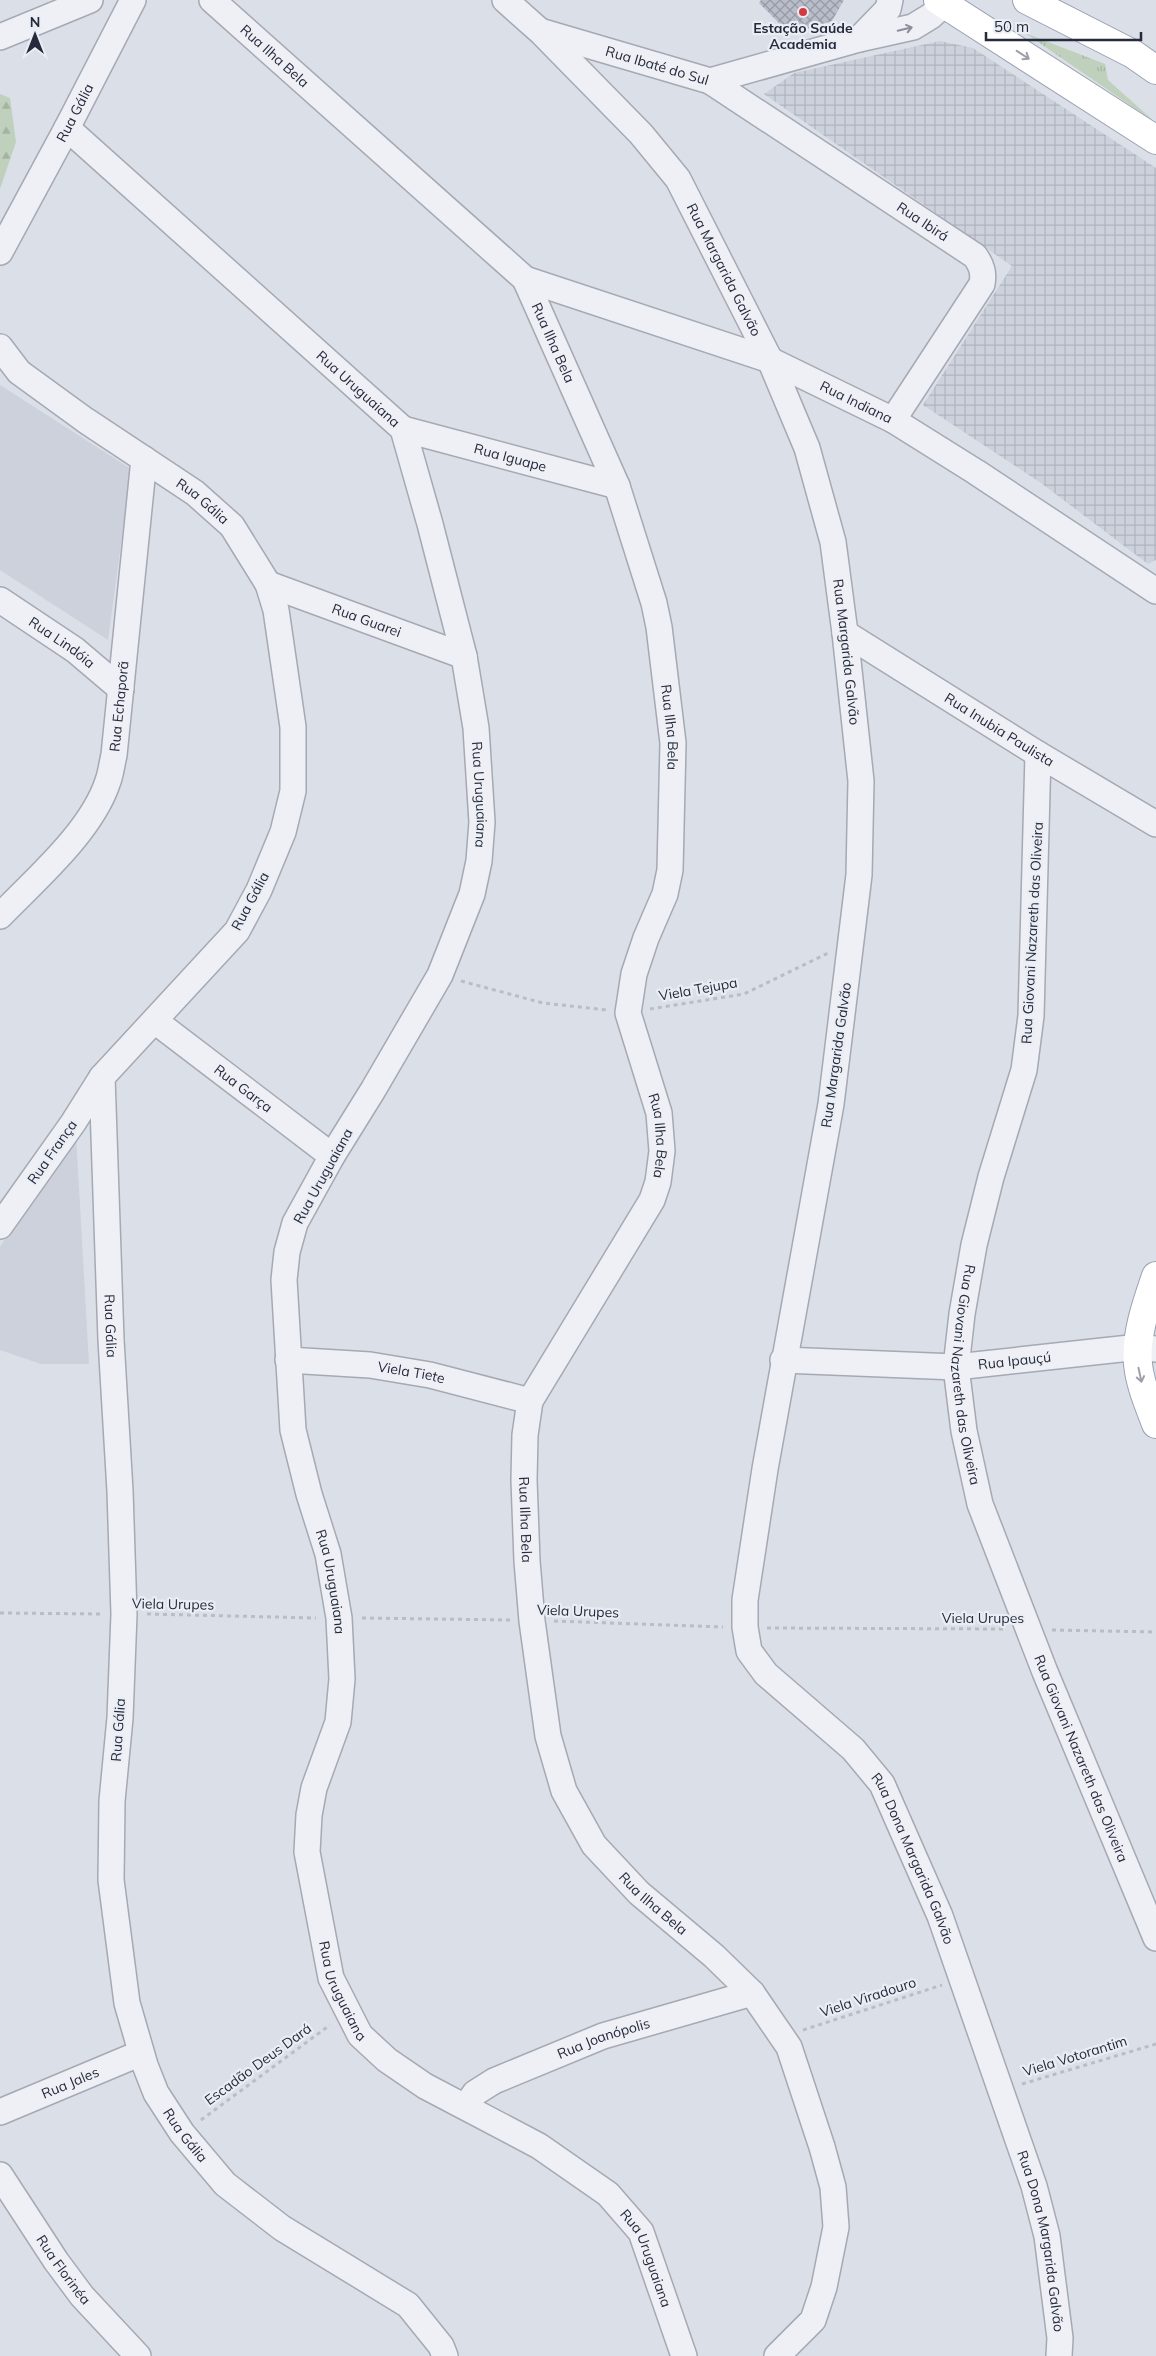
<svg xmlns="http://www.w3.org/2000/svg" width="1156" height="2356" font-family="Mulish,sans-serif">
  <style>
    .built { fill: #cdd1dc }
    .industrial { fill: url(#industrial-grid) }
    .grass { fill: url(#grass-tufts) }
    .forest { fill: url(#forest-firs) }
    .building { fill: url(#building-cross-hatch) }
    .lines { fill: none; stroke-linecap: round; stroke-linejoin: round }
    .minor-casing { stroke: #a4a9b4; stroke-width: 28 }
    .major-casing { stroke: #9aa1b3; stroke-width: 30 }
    .path { stroke: #babdc5; stroke-width: 3; stroke-dasharray: 4 4; stroke-linecap: butt }
    .minor { stroke: #eef0f5; stroke-width: 25 }
    .major { stroke: #fff; stroke-width: 28 }
    .oneway { stroke: #8a8e99 }
    .oneway2 { stroke: #9da0a8 }
    .poi-dot { fill: #d43840; stroke: #eaeef4; stroke-width: 2 }
    .labels { text-anchor: middle; stroke-width: 4.5; stroke-linejoin: round; paint-order: stroke }
    .poi-label { font-size: 14px; font-weight: bold; fill: #252b3d; stroke: #eaeef4 }
    .street-label { font-size: 14px; fill: #252b3d; stroke: #eaeef4 }
  </style>
  <defs>
    <pattern id="industrial-grid" width="8" height="8" patternUnits="userSpaceOnUse" patternTransform="scale(1.25)"><rect width="8" height="8" fill="#cdd1dc"/><path d="M0 4h8M4 0v8" fill="none" stroke="#b0b4be"/></pattern>
    <pattern id="grass-tufts" width="24" height="20" patternUnits="userSpaceOnUse" patternTransform="scale(1.25)"><rect width="24" height="20" fill="#bfd1bc"/><path d="M3 7l-1-3M5 7V3M7 7l1-3M15 17l-1-3M17 17v-4M19 17l1-3" fill="none" stroke="#a4b4a2"/></pattern>
    <pattern id="forest-firs" width="22" height="20" patternUnits="userSpaceOnUse" patternTransform="scale(1.25)"><rect width="22" height="20" fill="#bfd1bc"/><path d="M5 1l3.5 6h-7zM16 11l3.5 6h-7z" fill="#a4b4a2"/></pattern>
    <pattern id="building-cross-hatch" width="8" height="8" patternUnits="userSpaceOnUse" patternTransform="scale(1.25)"><rect width="8" height="8" fill="#b8bdc9"/><path d="M0 0l8 8M0 8l8-8" fill="none" stroke="#959aa4"/></pattern>
  </defs>
  <rect width="100%" height="100%" fill="#dbdfe7"/>
  <g class="built">
    <polygon points="0,385 131,469 108,640 0,570"/>
    <polygon points="76,1135 89,1364 41,1364 0,1350 0,1247 44,1174"/>
  </g>
  <polygon class="industrial" points="940,41 973,48 1156,168 1156,560 1148,564 1041,483 923,405 1012,266 764,94 794,73"/>
  <polygon class="grass" points="1025,33 1105,64 1108,80 1156,123"/>
  <polygon class="forest" points="0,94 10,98 16,142 0,189"/>
  <polygon class="building" points="761,0 844,0 832,21 790,34 759,3"/>
  <g class="lines">
    <defs>
      <g id="minor">
        <path id="s1" d="M212,0L525,279L617,486L654,603L659,627L673,743L670,870L665,894L646,938L634,974L628,1013L659,1113L662,1151L658,1182L652,1200L530,1401L525,1435L524,1480L527,1561L532,1621L548,1736L564,1791L594,1845L639,1893L714,1956L752,1993L789,2047L822,2147L833,2187L836,2227L824,2287L813,2320L777,2356"/>
        <path id="s2" d="M505,0L541,32L641,134L678,179L770,360L807,448L833,542L845,633L861,781L859,875L831,1104L765,1469L745,1600V1627L749,1651L766,1674L853,1749L882,1784L940,1916L1034,2186L1047,2236L1060,2338L1059,2356"/>
        <path id="s3" d="M543,32L710,81L859,39L913,27L931,16L944,4"/>
        <polyline points="0,37 90,0"/>
        <polyline points="859,39 888,9 890,0"/>
        <path id="s4" d="M710,81L975,256C982,266 984,273 982,284L893,420"/>
        <path id="s5" d="M67,128L403,429L430,524L464,656L476,728L482,822L479,861L472,894L440,975L373,1090L332,1156L295,1223L287,1252L284,1280L293,1430L309,1494L328,1554L339,1618L342,1679L338,1722L314,1788L309,1815L307,1852L331,1978L360,2035L387,2060L425,2086L539,2146L608,2194L641,2232L684,2356"/>
        <path id="s6" d="M0,252L67,128L133,0"/>
        <path id="s7" d="M525,279L770,360L893,420L976,472L1156,591"/>
        <path id="s8" d="M0,347L19,372L85,420L195,493L232,526L268,584L276,610L293,727V791L283,832L259,890L237,931L102,1077L73,1123L0,1226"/>
        <path id="s9" d="M403,429L617,486"/>
        <path id="s10" d="M268,584L464,656"/>
        <path id="s11" d="M0,600L75,650L121,689"/>
        <path id="s12" d="M845,633L1038,754L1156,824"/>
        <path id="s13" d="M1038,754L1031,1016L1024,1070L991,1177L974,1245L962,1314L956,1367L964,1431L980,1504L1045,1672L1156,1938"/>
        <path id="s14" d="M0,916C36,879 92,831 108,781C111,773 112,763 114,755L144,459"/>
        <path id="s15" d="M155,1021L332,1156"/>
        <path id="s16" d="M102,1077L111,1340L120,1491L124,1614L120,1718L112,1801L111,1880L127,2003L145,2065L156,2093L182,2133L225,2184L282,2228L408,2305L441,2346L445,2356"/>
        <path id="s17" d="M288,1360L370,1365L430,1375L530,1401"/>
        <path id="s18" d="M783,1360L956,1367L1139,1347L1156,1349"/>
        <path id="s19" d="M466,2106L475,2093L494,2081L603,2036L752,1993"/>
        <path id="s20" d="M0,2112L141,2053"/>
        <path id="s21" d="M0,2175L56,2261L82,2296L138,2356"/>
      </g>
      <g id="major">
        <polyline points="938,0 1156,140"/>
        <polyline points="1027,0 1133,54 1156,70"/>
        <path d="M1156,1276C1147,1302 1135,1336 1138,1364C1140,1385 1149,1405 1156,1424"/>
      </g>
    </defs>
    <use href="#minor" class="minor-casing"/>
    <use href="#major" class="major-casing"/>
    <g class="path">
      <polyline points="461,981 543,1003 607,1010"/>
      <polyline points="650,1009 744,994 828,953"/>
      <polyline points="0,1613 103,1614"/>
      <polyline points="147,1614 316,1618"/>
      <polyline points="362,1618 511,1620"/>
      <polyline points="554,1621 723,1627"/>
      <polyline points="767,1628 1005,1629"/>
      <polyline points="1052,1630 1156,1632"/>
      <polyline points="803,2030 942,1985"/>
      <polyline points="1022,2084 1156,2044"/>
      <polyline points="201,2120 330,2025"/>
    </g>
    <use href="#minor" class="minor"/>
    <use href="#major" class="major"/>
  </g>
  <defs><path id="oneway-shaft" d="M-6 0H5M1.5-3L5.5 0L1.5 3" fill="none" stroke-width="1.6" stroke-linecap="round" stroke-linejoin="round" transform="scale(1.25)"/></defs>
  <use class="oneway" href="#oneway-shaft" transform="translate(905 29) rotate(-13)"/>
  <g class="oneway2">
    <use href="#oneway-shaft" transform="translate(1023 55) rotate(33)"/>
    <use href="#oneway-shaft" transform="translate(1140 1375) rotate(78)"/>
  </g>
  <circle class="poi-dot" cx="803" cy="12" r="5"/>
  <g class="labels">
    <g class="poi-label">
      <text x="803" y="33">Estação Saúde<tspan x="803" dy="16">Academia</tspan></text>
    </g>
    <g class="street-label">
      <text dy="5" stroke="none"><textPath href="#s1" startOffset="84">Rua Ilha Bela</textPath></text>
      <text dy="5" stroke="none"><textPath href="#s3" startOffset="119">Rua Ibaté do Sul</textPath></text>
      <text dy="5" stroke="none"><textPath href="#s6" startOffset="158">Rua Gália</textPath></text>
      <text dy="5" stroke="none"><textPath href="#s4" startOffset="255">Rua Ibirá</textPath></text>
      <text dy="5" stroke="none"><textPath href="#s2" startOffset="351">Rua Margarida Galvão</textPath></text>
      <text dy="5" stroke="none"><textPath href="#s1" startOffset="489">Rua Ilha Bela</textPath></text>
      <text dy="5" stroke="none"><textPath href="#s5" startOffset="391">Rua Uruguaiana</textPath></text>
      <text dy="5" stroke="none"><textPath href="#s7" startOffset="354">Rua Indiana</textPath></text>
      <text dy="5" stroke="none"><textPath href="#s9" startOffset="111">Rua Iguape</textPath></text>
      <text dy="5" stroke="none"><textPath href="#s8" startOffset="256">Rua Gália</textPath></text>
      <text dy="5" stroke="none"><textPath href="#s10" startOffset="105">Rua Guarei</textPath></text>
      <text dy="5" stroke="none"><textPath href="#s11" startOffset="75">Rua Lindóia</textPath></text>
      <text dy="5" stroke="none"><textPath href="#s2" startOffset="756">Rua Margarida Galvão</textPath></text>
      <text dy="5" stroke="none"><textPath href="#s14" startOffset="250">Rua Echaporã</textPath></text>
      <text dy="5" stroke="none"><textPath href="#s1" startOffset="894">Rua Ilha Bela</textPath></text>
      <text dy="5" stroke="none"><textPath href="#s12" startOffset="182">Rua Inubia Paulista</textPath></text>
      <text dy="5" stroke="none"><textPath href="#s5" startOffset="826">Rua Uruguaiana</textPath></text>
      <text transform="translate(250 901) rotate(-62)" y="5">Rua Gália</text>
      <text transform="translate(1032 933) rotate(-87)" y="5">Rua Giovani Nazareth das Oliveira</text>
      <text transform="translate(698 989) rotate(-10)" y="5">Viela Tejupa</text>
      <text transform="translate(836 1055) rotate(-82)" y="5">Rua Margarida Galvão</text>
      <text dy="5" stroke="none"><textPath href="#s15" startOffset="111">Rua Garça</textPath></text>
      <text dy="5" stroke="none"><textPath href="#s1" startOffset="1314">Rua Ilha Bela</textPath></text>
      <text transform="translate(52 1152) rotate(-55)" y="5">Rua França</text>
      <text transform="translate(323 1176) rotate(-61)" y="5">Rua Uruguaiana</text>
      <text dy="5" stroke="none"><textPath href="#s16" startOffset="249">Rua Gália</textPath></text>
      <text dy="5" stroke="none"><textPath href="#s18" startOffset="232">Rua Ipauçú</textPath></text>
      <text dy="5" stroke="none"><textPath href="#s17" startOffset="124">Viela Tiete</textPath></text>
      <text dy="5" stroke="none"><textPath href="#s13" startOffset="630">Rua Giovani Nazareth das Oliveira</textPath></text>
      <text dy="5" stroke="none"><textPath href="#s1" startOffset="1734">Rua Ilha Bela</textPath></text>
      <text dy="5" stroke="none"><textPath href="#s5" startOffset="1666">Rua Uruguaiana</textPath></text>
      <text transform="translate(173 1604) rotate(1)" y="5">Viela Urupes</text>
      <text transform="translate(578 1611) rotate(2)" y="5">Viela Urupes</text>
      <text x="983" y="1623">Viela Urupes</text>
      <text transform="translate(118 1730) rotate(-86)" y="5">Rua Gália</text>
      <text dy="5" stroke="none"><textPath href="#s13" startOffset="1035">Rua Giovani Nazareth das Oliveira</textPath></text>
      <text dy="5" stroke="none"><textPath href="#s2" startOffset="2035">Rua Dona Margarida Galvão</textPath></text>
      <text dy="5" stroke="none"><textPath href="#s1" startOffset="2154">Rua Ilha Bela</textPath></text>
      <text dy="5" stroke="none"><textPath href="#s5" startOffset="2086">Rua Uruguaiana</textPath></text>
      <text transform="translate(868 1997) rotate(-18)" y="5">Viela Viradouro</text>
      <text dy="5" stroke="none"><textPath href="#s19" startOffset="156">Rua Joanópolis</textPath></text>
      <text transform="translate(1075 2056) rotate(-17)" y="5">Viela Votorantim</text>
      <text transform="translate(258 2064) rotate(-36)" y="5">Escadão Deus Dará</text>
      <text dy="5" stroke="none"><textPath href="#s20" startOffset="76">Rua Jales</textPath></text>
      <text dy="5" stroke="none"><textPath href="#s16" startOffset="1074">Rua Gália</textPath></text>
      <text dy="5" stroke="none"><textPath href="#s2" startOffset="2440">Rua Dona Margarida Galvão</textPath></text>
      <text dy="5" stroke="none"><textPath href="#s5" startOffset="2506">Rua Uruguaiana</textPath></text>
      <text dy="5" stroke="none"><textPath href="#s21" startOffset="114">Rua Florinéa</textPath></text>
    </g>
  </g>
  <g transform="translate(35 35)" stroke="#eaeef4" stroke-width="4" paint-order="stroke">
  <path d="M0-4L9 19L0 12L-9 19Z" fill="#252b3d"/>
  <text y="-8" font-size="14" font-weight="bold" text-anchor="middle" fill="#252b3d">N</text>
  </g>
  <path d="M986 32v8h155v-8" fill="none" stroke="#252b3d" stroke-width="2.5"/>
  <text x="994" y="32" font-size="15" fill="#252b3d" stroke="#eaeef4" stroke-width="4" paint-order="stroke">50 m</text>
</svg>
